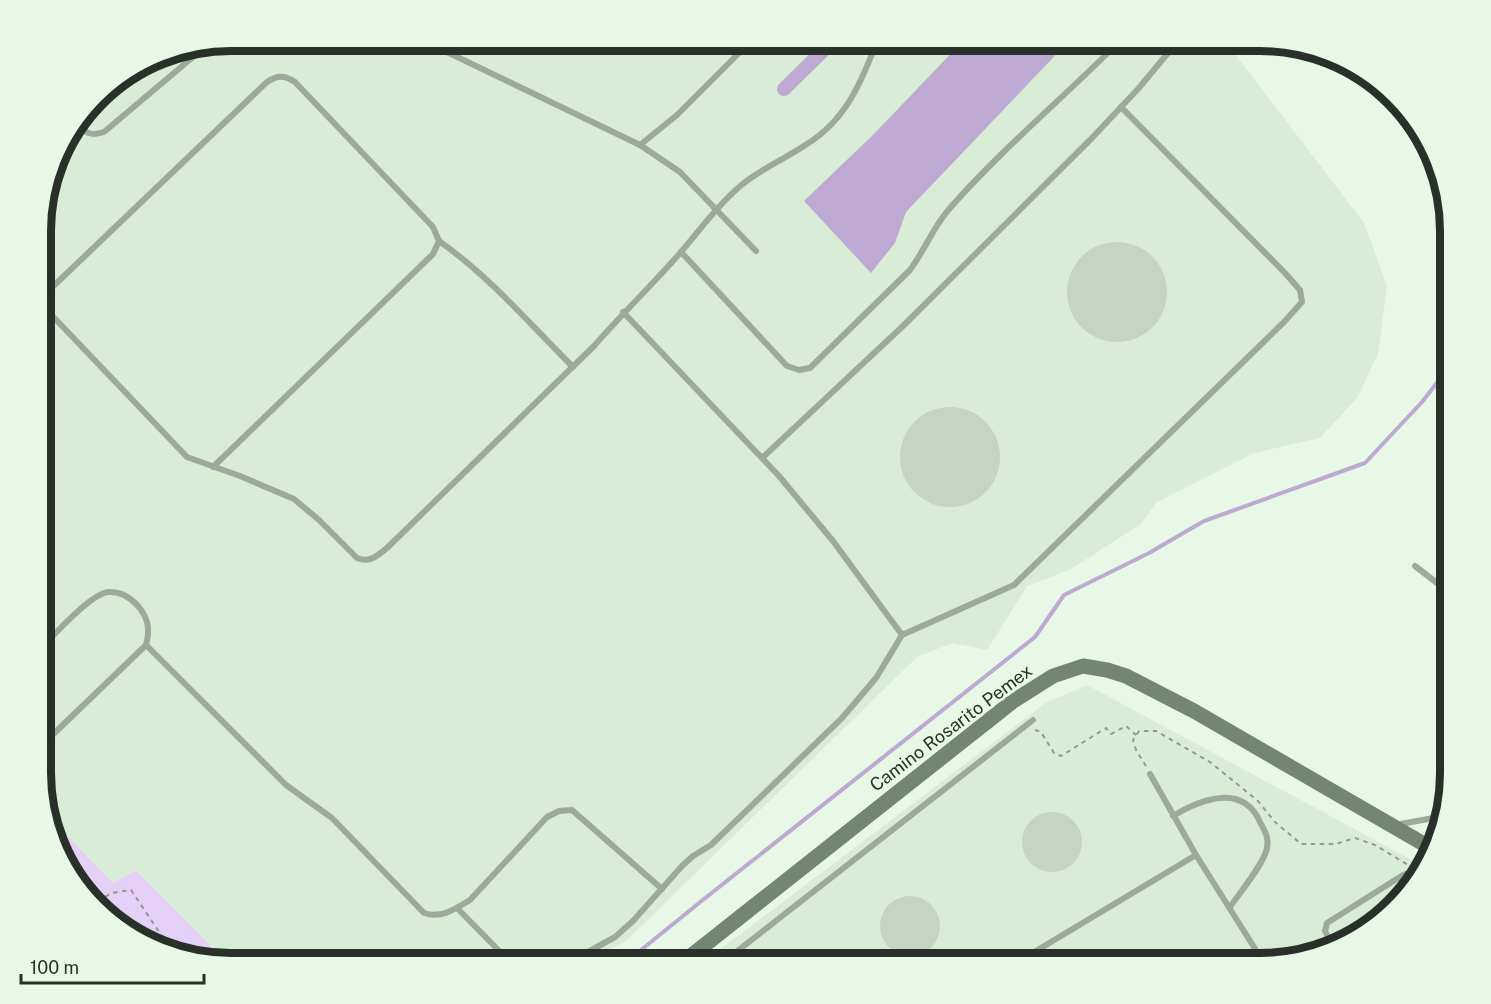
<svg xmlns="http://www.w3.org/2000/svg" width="1491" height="1004" font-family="'Public Sans',sans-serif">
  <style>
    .built { fill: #d7edd5 }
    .green { fill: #e5d1f8 }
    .water { fill: #bda9d1 }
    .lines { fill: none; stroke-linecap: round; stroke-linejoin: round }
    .stream { stroke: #bda9d1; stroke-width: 4 }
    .canal { stroke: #bda9d1; stroke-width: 14 }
    .building { fill: #c4d5c3 }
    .path { stroke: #8f9b8e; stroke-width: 2; stroke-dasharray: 4.5 4.5; stroke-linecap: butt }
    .lane { stroke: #9caa9b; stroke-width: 6 }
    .secondary { stroke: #728771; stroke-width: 15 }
    .labels { text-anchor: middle; stroke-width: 6; stroke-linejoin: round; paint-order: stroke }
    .street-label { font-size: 18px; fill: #293029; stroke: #e7f8e6 }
    .rim { fill: none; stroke: #293029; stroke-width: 8 }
  </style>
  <rect width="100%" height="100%" fill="#e7f8e6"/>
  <g class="built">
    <polygon points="231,41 1234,41 1235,54 1364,223 1387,286 1378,354 1357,398 1320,438 1254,453 1157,502 1141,524 1071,569 1027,586 987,650 952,643 917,657 628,939 588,963 229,963 136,870 113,883 49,817 42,797 42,207 60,147 105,88 159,55"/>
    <polygon points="1087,685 1423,866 1418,879 1355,938 1272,963 702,963 1046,703"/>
  </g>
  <polygon class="green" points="49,817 113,883 136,870 228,963 170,953 125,931 66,868"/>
  <polygon class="water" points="963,41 1069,41 906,212 895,243 871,273 804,201 873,135"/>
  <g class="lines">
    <polyline class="stream" points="625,963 704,899 1035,637 1064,595 1149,553 1204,521 1365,463 1422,402 1450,366"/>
    <polyline class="canal" points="784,89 833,41"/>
  </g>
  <g class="building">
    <circle cx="1117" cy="292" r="50"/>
    <circle cx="950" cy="457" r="50"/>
    <circle cx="1052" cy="842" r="30"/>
    <circle cx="910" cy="926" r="30"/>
  </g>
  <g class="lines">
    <g class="path">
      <polyline points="1035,730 1041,732 1054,753 1061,756 1106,728 1111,734 1126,726 1136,735"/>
      <polyline points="1146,766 1136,750 1133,740 1139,731 1156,731 1210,762 1258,801 1275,822 1301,844 1336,844 1355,838 1375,845 1408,865"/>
      <polyline points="98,902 111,893 131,890 174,954"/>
    </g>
    <g class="lane">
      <polyline points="424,41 640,145 680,172 756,251"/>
      <path d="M77,124C86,134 92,136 104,132L206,46"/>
      <polyline points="640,145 677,115 751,41"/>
      <path d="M439,241C489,276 530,324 573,367"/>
      <path d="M681,252L787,366L799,370L810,368L910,270C925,250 933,227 950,208C1002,149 1064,97 1120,41"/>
      <path d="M42,297L267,82C277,75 285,75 295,82L433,227L439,241L433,254L213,467"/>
      <path d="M42,305L187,457L240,476L294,499L319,520L357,558C370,563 377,556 387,548L594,346C622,314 653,284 681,252C700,230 716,207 738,188C758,170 785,159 807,144C846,120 862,81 877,41"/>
      <polyline points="623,312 779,476 833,541 902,635 1014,585 1284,322 1302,302 1300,290 1285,273 1121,107"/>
      <polyline points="762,458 903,326 1091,139 1138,89 1178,41"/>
      <polyline points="1415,566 1450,593"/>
      <path d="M42,647C55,634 93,591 110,592C122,592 131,598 138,606C149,619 150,630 146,645"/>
      <path d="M42,745L146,645L286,785L332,818L424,913C441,919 455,909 470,900L547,817L559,811L572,810L662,889"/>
      <polyline points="1150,774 1196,855"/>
      <path d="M1173,816C1201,799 1243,783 1260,822C1265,831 1269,838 1267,848C1265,862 1239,894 1230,907"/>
      <polyline points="1395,825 1439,817"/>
      <polyline points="457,908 511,963"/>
      <polyline points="1332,945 1325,931 1327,923 1403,875 1410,873 1419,876"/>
      <polyline points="1032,954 1037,963"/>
      <polyline points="568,963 615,937 633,921 682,866 693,856 711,845 842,718 876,678 902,635"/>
      <polyline points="722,963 1033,720"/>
      <polyline points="1016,963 1196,855 1264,963"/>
    </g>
    <polyline class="secondary" points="682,963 1012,702 1053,676 1083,666 1107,670 1126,676 1194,711 1429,847"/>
  </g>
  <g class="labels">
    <g class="street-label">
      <text transform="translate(951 728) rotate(-37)" y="6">Camino Rosarito Pemex</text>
    </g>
  </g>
  <path d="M0 0H1491V1004H0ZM231 51H1260A180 180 0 0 1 1440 231V773A180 180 0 0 1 1260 953H231A180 180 0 0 1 51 773V231A180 180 0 0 1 231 51Z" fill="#e7f8e6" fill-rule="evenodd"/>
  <path class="rim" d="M231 51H1260A180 180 0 0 1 1440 231V773A180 180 0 0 1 1260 953H231A180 180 0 0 1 51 773V231A180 180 0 0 1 231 51Z"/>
  <path d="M21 974v9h183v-9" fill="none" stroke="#293029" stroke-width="3"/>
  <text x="30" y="974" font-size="18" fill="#293029" stroke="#e7f8e6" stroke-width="4.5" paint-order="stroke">100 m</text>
</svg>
